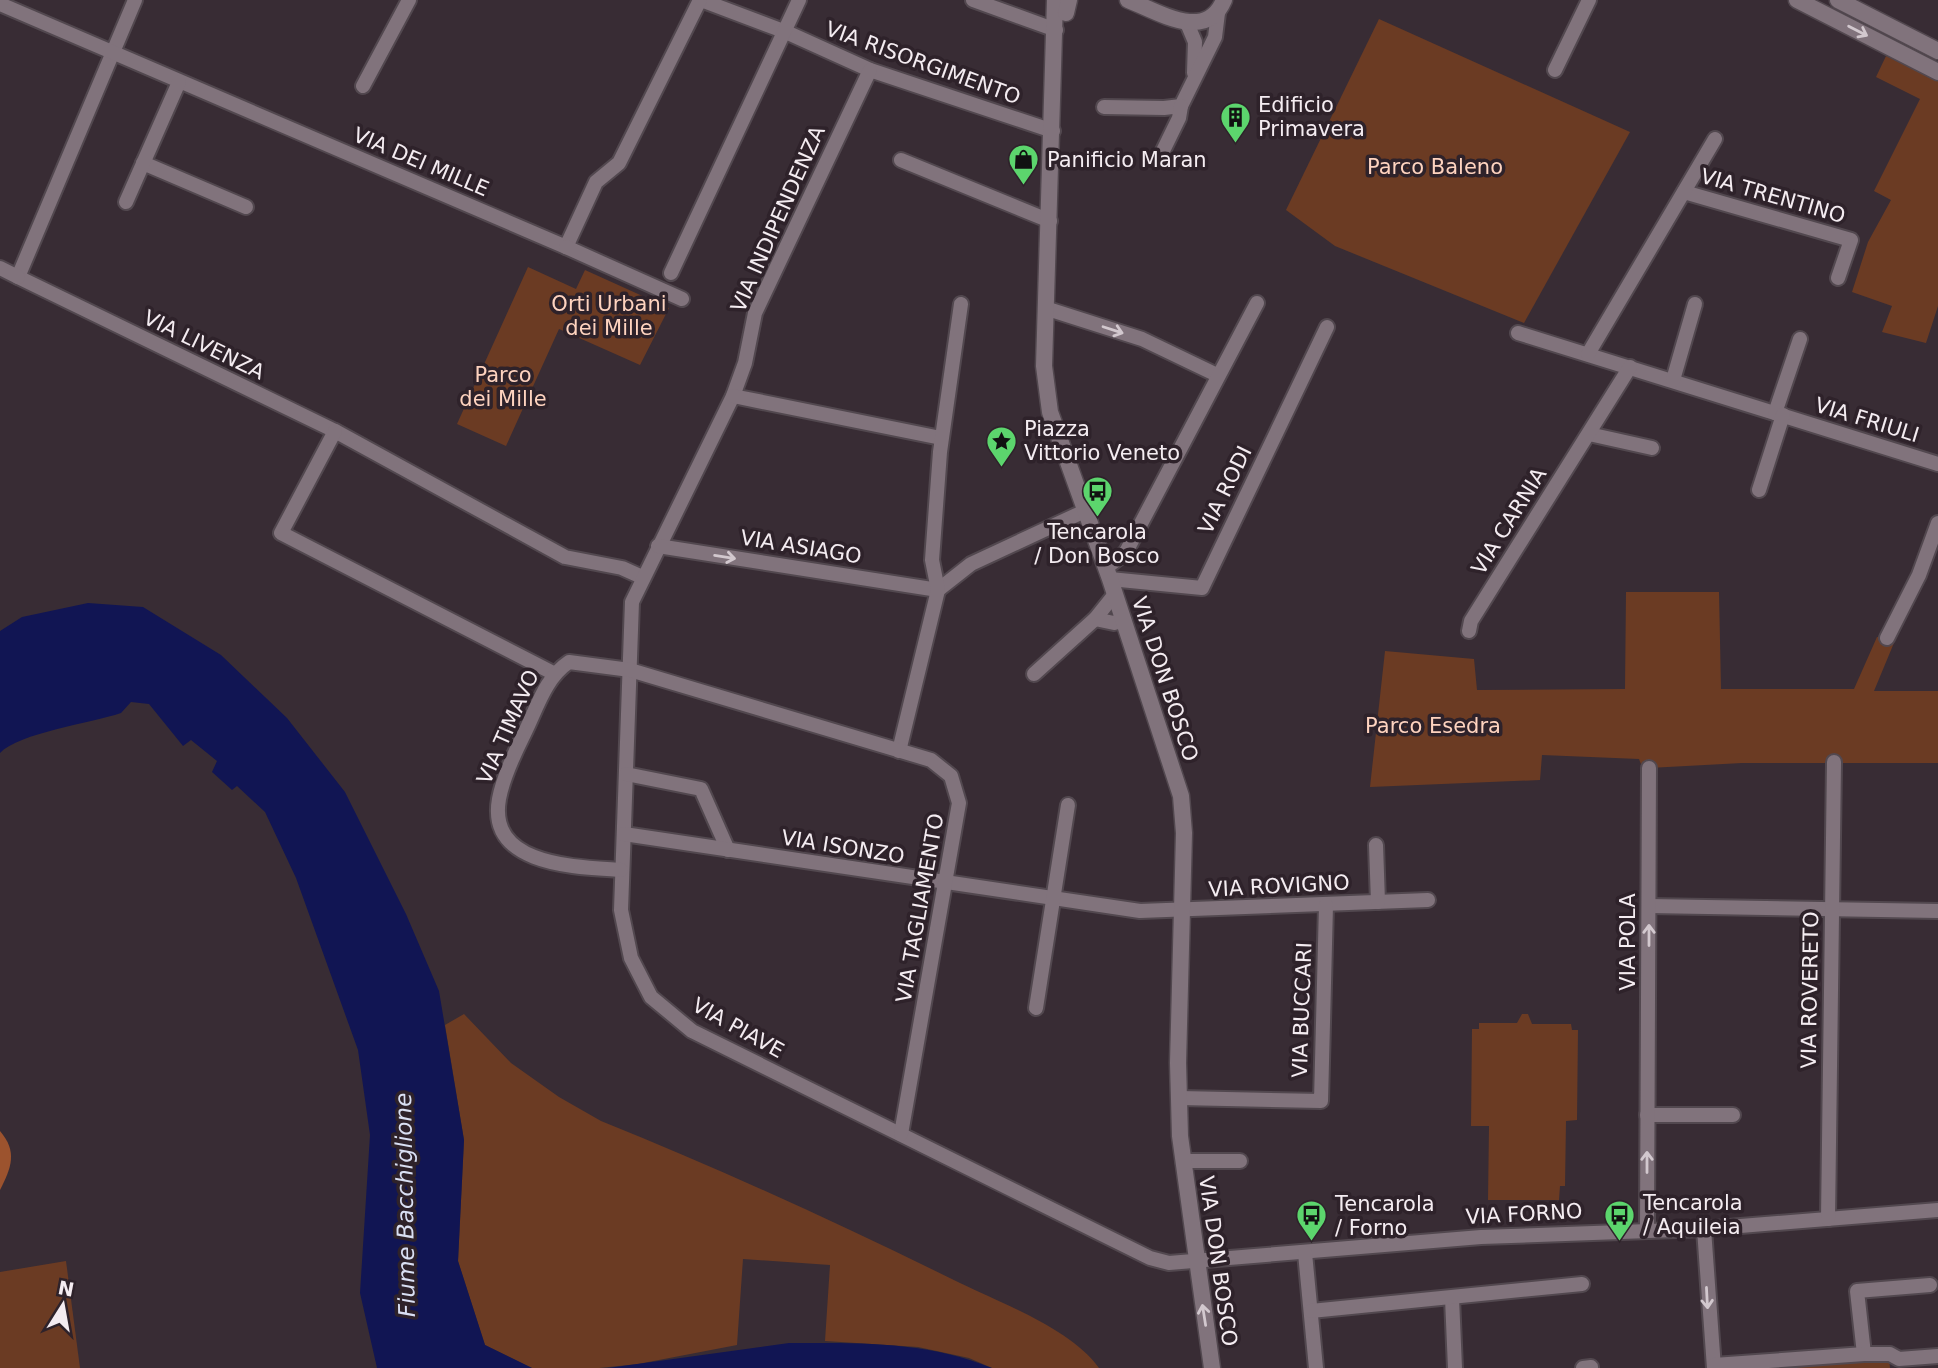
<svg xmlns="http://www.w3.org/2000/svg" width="1938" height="1368" font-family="'DejaVu Sans',sans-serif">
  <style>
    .green { fill: #6b3b23 }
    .forest { fill: #9c532e }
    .water { fill: #111553 }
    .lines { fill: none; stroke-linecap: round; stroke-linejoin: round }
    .minor-casing { stroke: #52484f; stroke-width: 18 }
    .tertiary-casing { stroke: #52484f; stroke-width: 19 }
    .minor { stroke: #81737c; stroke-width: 14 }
    .tertiary { stroke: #81737c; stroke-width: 16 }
    .oneway { stroke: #d2c8ce }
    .labels { text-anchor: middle; stroke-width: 7; stroke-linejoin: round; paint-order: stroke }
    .street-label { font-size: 21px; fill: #f4ecf1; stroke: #2e222a }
    .poi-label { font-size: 21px; fill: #f4ecf1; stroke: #2e222a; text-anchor: start }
    .park-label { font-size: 21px; fill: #fed3bf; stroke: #2e222a }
    .water-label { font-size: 23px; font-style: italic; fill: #d9dff3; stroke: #2e222a }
  </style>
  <rect width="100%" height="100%" fill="#382c34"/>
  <g class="green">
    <polygon points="1379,19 1630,132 1524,323 1335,246 1286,210"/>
    <polygon points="1886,56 1938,81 1938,306 1926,343 1882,332 1892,306 1852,292 1868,242 1891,200 1874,191 1920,99 1876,77"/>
    <polygon points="528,267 576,289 585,270 669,308 640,365 559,329 506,446 457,424"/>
    <polygon points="1626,592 1719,592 1721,689 1854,689 1877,637 1896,638 1874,691 1938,691 1938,763 1742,763 1649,768 1642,767 1639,759 1542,755 1540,780 1370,787 1385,651 1474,659 1477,690 1625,689"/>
    <path d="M464,1014L511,1063L559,1097L601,1121C723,1170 842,1225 960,1283C1003,1304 1071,1329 1099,1368H992L969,1358L918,1347L825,1341L830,1265L743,1259L737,1345L638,1364L599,1368H532L485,1345L458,1261L464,1140L445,1025Z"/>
    <polygon points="1522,1014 1528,1014 1532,1024 1571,1024 1572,1030 1578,1030 1577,1120 1566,1121 1565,1186 1560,1186 1559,1200 1488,1200 1489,1126 1471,1126 1472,1029 1479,1029 1479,1023 1517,1023"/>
    <polygon points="66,1261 80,1368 0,1368 0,1272"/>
    <polygon points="1889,1358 1890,1368 1732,1368"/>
  </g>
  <path class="forest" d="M0,1131C18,1152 11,1168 0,1190Z"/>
  <g class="water">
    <path d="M88,603L143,607L221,655L287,718L345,792L406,914L439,991L464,1140L458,1261L485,1345L532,1368H377L360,1293L370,1135L358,1050L296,878L265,812L237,786L232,790L212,772L217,761L191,740L183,746L149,704L131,702L121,713C91,723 19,733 0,753V631L22,617Z"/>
    <path d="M789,1343C858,1343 927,1341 992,1368H608Z"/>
  </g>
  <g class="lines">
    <defs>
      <g id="minor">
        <polyline points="135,0 18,277 335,431 565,557 622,568 642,577"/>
        <polyline points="701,0 786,32 870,70 1053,131"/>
        <polyline points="973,0 1056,30"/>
        <polyline points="0,4 566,247 596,182 619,163 700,0"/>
        <polyline points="1187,23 1195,42 1194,73"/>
        <polyline points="870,70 755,313 745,363 733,396 632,602 621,910 631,958 651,997 692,1031 1150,1258 1169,1263 1481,1237 1704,1229 1938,1210"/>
        <polyline points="1555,70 1589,0"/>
        <polyline points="363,86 409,0"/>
        <polyline points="1104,107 1164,108 1181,106 1215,37 1218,13"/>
        <polyline points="1159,159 1179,118 1181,106"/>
        <polyline points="901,160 1050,221"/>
        <polyline points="143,163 246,207"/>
        <polyline points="1684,192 1851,240 1838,278"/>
        <polyline points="126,202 179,82"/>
        <polyline points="566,247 682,299"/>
        <polyline points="0,268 18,277"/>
        <polyline points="671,273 799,0"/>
        <polyline points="1048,309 1142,339 1217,375"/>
        <polyline points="1518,333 1938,464"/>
        <polyline points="1588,354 1715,139"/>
        <polyline points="1673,380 1695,304"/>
        <polyline points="733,396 941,438"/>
        <polyline points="1775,413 1800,339"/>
        <polyline points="335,431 281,533 553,673"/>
        <polyline points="1589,434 1652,448"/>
        <polyline points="1759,490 1783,415"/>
        <polyline points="658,546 938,590 971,564 1085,511"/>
        <polyline points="1106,568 1126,552 1257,303"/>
        <polyline points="1110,579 1202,588 1327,327"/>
        <polyline points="1095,619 1114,623 1124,620"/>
        <polyline points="1469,631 1471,621 1630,367"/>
        <polyline points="1887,638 1919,575 1938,523"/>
        <polyline points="1034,674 1095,619 1115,594"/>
        <polyline points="899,751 938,590 932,560 940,452 961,304"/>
        <polyline points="626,774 701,789 728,850"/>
        <polyline points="624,834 1140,911 1428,900"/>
        <polyline points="1376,845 1378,902"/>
        <path d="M621,870C579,867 487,867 499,799C503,777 514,754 524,734C537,708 545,678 569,662L630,670L931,760L951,776L959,803L901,1134"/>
        <polyline points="1649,906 1938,911"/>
        <polyline points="1036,1008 1068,805"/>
        <polyline points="1180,1098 1321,1101 1326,905"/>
        <polyline points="1647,1115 1733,1115"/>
        <polyline points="1183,1161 1240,1161"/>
        <polyline points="1828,1219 1834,762"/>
        <polyline points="1704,1229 1714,1368"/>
        <polyline points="1647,1231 1649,768"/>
        <polyline points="1305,1253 1316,1368"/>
        <polyline points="1452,1298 1455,1368"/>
        <polyline points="1311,1311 1582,1284"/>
        <polyline points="1864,1354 1857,1291 1930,1285"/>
        <polyline points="1714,1365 1864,1354 1890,1354 1899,1359 1938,1356"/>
        <polyline points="1583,1368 1591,1367"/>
      </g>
      <g id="tertiary">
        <polyline points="1055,0 1044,366 1050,412 1110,579 1181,796 1184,833 1178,1063 1180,1136 1212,1368"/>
        <path d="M1128,0C1159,12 1206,43 1224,0"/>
        <polyline points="1797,0 1938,72"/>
        <polyline points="1838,0 1938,51"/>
        <polyline points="1066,13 1069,0"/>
      </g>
    </defs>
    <use href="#minor" class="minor-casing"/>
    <use href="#tertiary" class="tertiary-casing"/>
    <use href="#minor" class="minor"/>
    <use href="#tertiary" class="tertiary"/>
  </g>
  <defs><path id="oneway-shaft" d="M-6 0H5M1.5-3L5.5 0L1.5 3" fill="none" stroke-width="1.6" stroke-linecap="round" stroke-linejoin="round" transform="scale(1.75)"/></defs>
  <g class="oneway">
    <use href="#oneway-shaft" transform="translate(1858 31) rotate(27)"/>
    <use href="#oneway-shaft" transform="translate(1113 330) rotate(18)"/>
    <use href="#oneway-shaft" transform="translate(725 557) rotate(9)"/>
    <use href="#oneway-shaft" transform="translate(1649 935) rotate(-90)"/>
    <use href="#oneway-shaft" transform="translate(1647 1162) rotate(-90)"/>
    <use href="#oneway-shaft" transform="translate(1707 1298) rotate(87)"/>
    <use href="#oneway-shaft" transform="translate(1204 1315) rotate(-99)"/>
  </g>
  <defs>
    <symbol id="building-pin" viewBox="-11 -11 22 30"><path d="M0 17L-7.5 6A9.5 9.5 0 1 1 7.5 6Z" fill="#5cd56d" stroke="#2e222a"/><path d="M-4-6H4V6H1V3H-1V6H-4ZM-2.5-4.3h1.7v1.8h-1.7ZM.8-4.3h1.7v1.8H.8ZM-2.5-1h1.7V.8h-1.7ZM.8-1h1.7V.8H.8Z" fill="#111"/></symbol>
    <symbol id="shop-pin" viewBox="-11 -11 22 30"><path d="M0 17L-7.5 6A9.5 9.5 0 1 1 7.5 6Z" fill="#5cd56d" stroke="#2e222a"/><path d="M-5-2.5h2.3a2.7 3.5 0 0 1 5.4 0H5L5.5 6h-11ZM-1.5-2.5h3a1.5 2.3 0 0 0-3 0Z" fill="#111"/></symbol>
    <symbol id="sight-pin" viewBox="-11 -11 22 30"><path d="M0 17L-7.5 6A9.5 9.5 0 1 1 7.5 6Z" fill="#5cd56d" stroke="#2e222a"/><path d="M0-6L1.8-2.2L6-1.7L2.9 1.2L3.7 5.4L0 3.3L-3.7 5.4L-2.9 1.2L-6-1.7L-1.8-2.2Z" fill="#111"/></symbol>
    <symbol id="bus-pin" viewBox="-11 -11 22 30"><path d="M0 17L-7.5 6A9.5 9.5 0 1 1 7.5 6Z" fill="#5cd56d" stroke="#2e222a"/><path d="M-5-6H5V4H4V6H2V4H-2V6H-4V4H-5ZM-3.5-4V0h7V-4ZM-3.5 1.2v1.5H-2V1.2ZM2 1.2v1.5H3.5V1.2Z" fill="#111"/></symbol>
  </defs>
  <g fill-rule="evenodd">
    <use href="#building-pin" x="1218" y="100" width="35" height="47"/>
    <use href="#shop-pin" x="1006" y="142" width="35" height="47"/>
    <use href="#sight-pin" x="984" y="424" width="35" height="47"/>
    <use href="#bus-pin" x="1080" y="474" width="35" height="47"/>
    <use href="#bus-pin" x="1602" y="1198" width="35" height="47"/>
    <use href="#bus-pin" x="1294" y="1198" width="35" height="47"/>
  </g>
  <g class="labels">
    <g class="street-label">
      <text transform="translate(923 63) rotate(20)" y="7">VIA RISORGIMENTO</text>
      <text transform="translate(421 162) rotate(23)" y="7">VIA DEI MILLE</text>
      <text transform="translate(1773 196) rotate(16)" y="7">VIA TRENTINO</text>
      <text transform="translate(778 219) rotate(-66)" y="7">VIA INDIPENDENZA</text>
      <text transform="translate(204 345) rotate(26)" y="7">VIA LIVENZA</text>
      <text transform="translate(1867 420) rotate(17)" y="7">VIA FRIULI</text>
      <text transform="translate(1225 490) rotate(-64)" y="7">VIA RODI</text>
      <text transform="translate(1509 521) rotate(-58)" y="7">VIA CARNIA</text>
      <text transform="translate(801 547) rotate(9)" y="7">VIA ASIAGO</text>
      <text transform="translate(1165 679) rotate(72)" y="7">VIA DON BOSCO</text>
      <text transform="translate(508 727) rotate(-66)" y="7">VIA TIMAVO</text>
      <text transform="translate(843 847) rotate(9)" y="7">VIA ISONZO</text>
      <text transform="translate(1279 886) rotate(-3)" y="7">VIA ROVIGNO</text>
      <text transform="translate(920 908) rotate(-80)" y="7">VIA TAGLIAMENTO</text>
      <text transform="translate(1628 942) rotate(-90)" y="7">VIA POLA</text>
      <text transform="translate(1810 990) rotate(-89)" y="7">VIA ROVERETO</text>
      <text transform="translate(1302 1010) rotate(-88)" y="7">VIA BUCCARI</text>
      <text transform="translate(738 1028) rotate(29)" y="7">VIA PIAVE</text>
      <text transform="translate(1524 1214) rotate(-3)" y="7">VIA FORNO</text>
      <text transform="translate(1218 1261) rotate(82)" y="7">VIA DON BOSCO</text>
    </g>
    <g class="poi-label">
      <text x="1258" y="112">Edificio<tspan x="1258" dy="24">Primavera</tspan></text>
      <text x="1047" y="167">Panificio Maran</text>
      <text x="1024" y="436">Piazza<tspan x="1024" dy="24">Vittorio Veneto</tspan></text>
      <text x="1097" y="539" text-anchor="middle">Tencarola<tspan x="1097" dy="24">/ Don Bosco</tspan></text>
      <text x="1643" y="1210">Tencarola<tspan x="1643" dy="24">/ Aquileia</tspan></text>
      <text x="1335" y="1211">Tencarola<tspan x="1335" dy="24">/ Forno</tspan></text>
    </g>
    <g class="park-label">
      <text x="1435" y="174">Parco Baleno</text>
      <text x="609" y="311">Orti Urbani<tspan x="609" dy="24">dei Mille</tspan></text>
      <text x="503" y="382">Parco<tspan x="503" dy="24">dei Mille</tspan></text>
      <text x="1433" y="733">Parco Esedra</text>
    </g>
    <g class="water-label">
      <text transform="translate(405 1205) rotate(-91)" y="8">Fiume Bacchiglione</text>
    </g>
  </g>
  <g transform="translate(63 1305) rotate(11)" stroke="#2e222a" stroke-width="5" paint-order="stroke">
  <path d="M0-5L12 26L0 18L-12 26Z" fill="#f4ecf1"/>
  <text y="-10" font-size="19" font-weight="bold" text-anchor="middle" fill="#f4ecf1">N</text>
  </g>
</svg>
